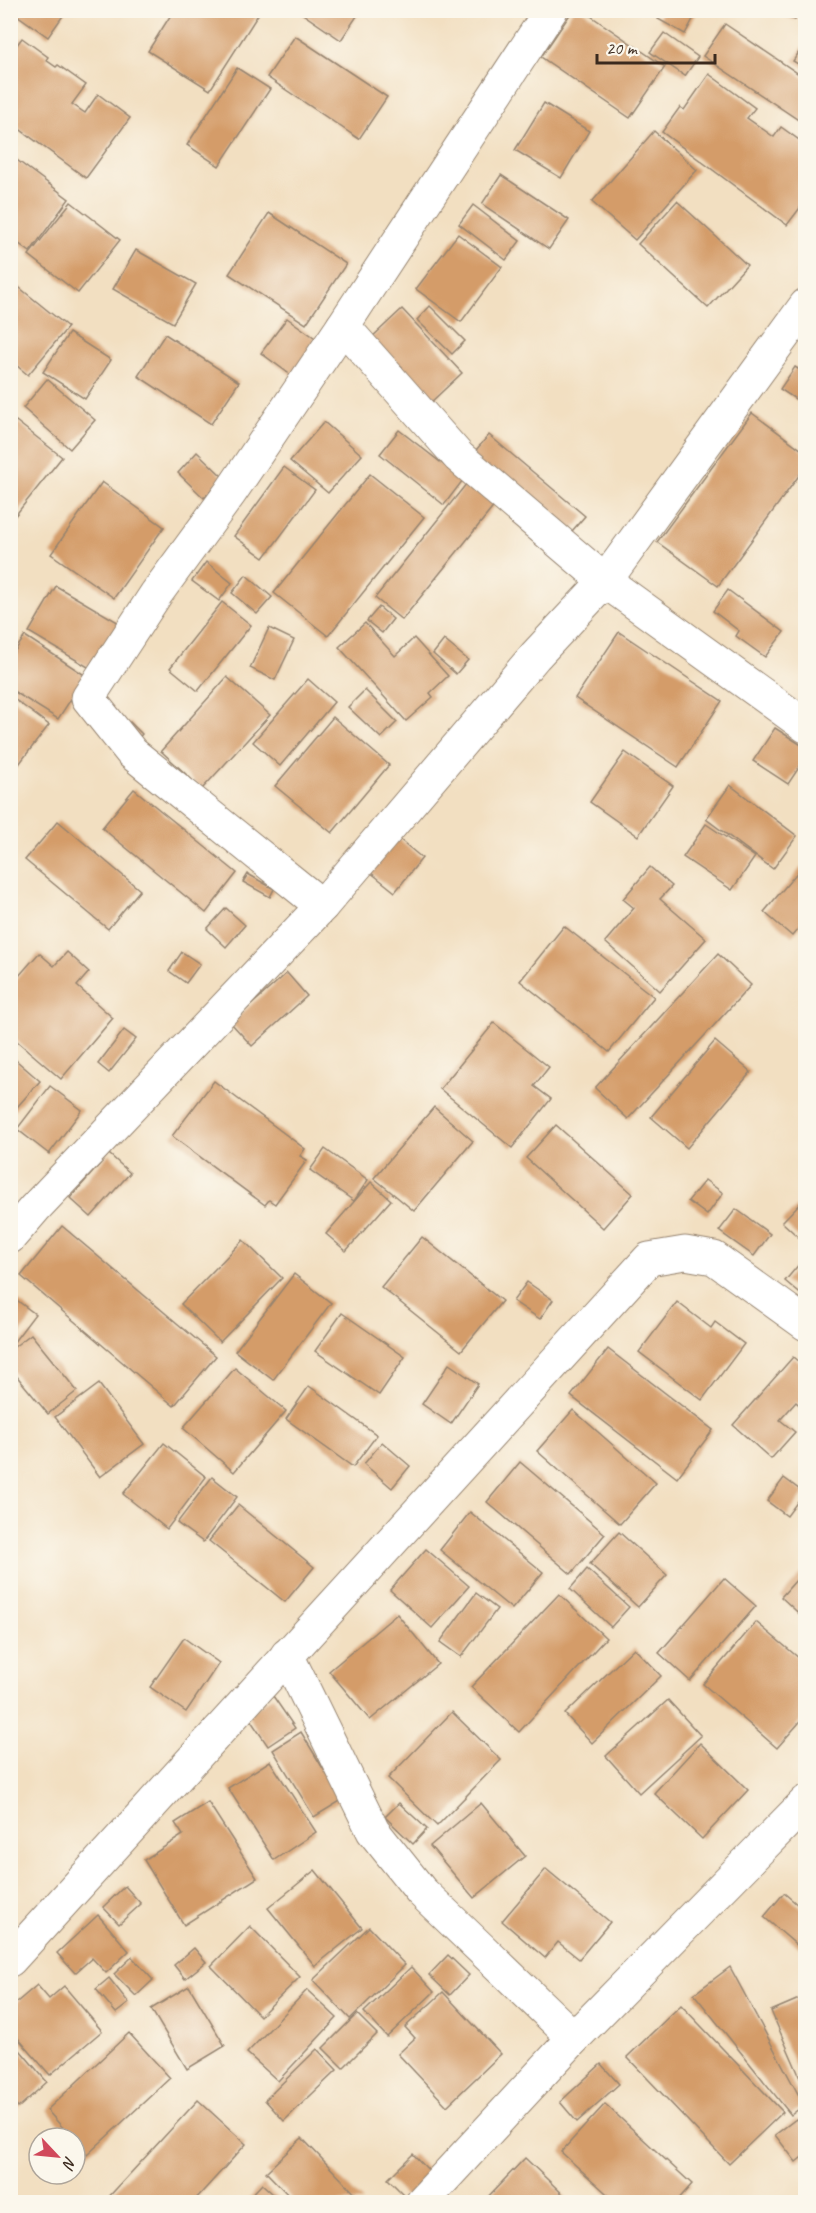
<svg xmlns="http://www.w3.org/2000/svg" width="816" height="2213" font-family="Caveat,sans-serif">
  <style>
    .building { fill: #d49c69 }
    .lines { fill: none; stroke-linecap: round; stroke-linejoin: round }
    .minor-casing { stroke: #968470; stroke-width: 35 }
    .minor { stroke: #fff; stroke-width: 33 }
  </style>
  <rect width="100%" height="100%" fill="#fbf7ec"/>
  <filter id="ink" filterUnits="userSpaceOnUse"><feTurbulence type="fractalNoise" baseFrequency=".0167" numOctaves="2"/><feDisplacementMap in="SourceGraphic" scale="12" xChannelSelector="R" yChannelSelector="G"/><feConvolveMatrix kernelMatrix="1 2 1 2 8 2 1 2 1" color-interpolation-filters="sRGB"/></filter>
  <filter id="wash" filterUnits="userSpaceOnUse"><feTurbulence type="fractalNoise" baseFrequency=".008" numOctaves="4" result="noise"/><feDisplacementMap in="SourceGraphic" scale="24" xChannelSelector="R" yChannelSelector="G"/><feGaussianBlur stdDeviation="1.35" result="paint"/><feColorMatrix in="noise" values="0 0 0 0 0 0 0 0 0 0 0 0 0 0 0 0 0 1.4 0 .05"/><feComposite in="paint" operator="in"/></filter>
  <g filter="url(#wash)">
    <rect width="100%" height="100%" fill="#f2dfc1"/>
    <g id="blocks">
      <g class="building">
        <polygon points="20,10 67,10 48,37 17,15"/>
        <polygon points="174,10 261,10 210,90 148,51"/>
        <polygon points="297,10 361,10 341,40"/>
        <polygon points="573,10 582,10 665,67 630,118 541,57"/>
        <polygon points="663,10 698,10 685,34 658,19"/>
        <polygon points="767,10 798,10 795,20"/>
        <polygon points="725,24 806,79 806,125 703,56"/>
        <polygon points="664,33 698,57 685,76 650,52"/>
        <polygon points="295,36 387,97 359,139 267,77"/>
        <polygon points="22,38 48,57 46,60 56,67 58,65 86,85 72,104 85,113 98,94 130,118 86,178 10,122 10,54"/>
        <polygon points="806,42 806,69 793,61"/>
        <polygon points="237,68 270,89 219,166 187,145"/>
        <polygon points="709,74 755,108 747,118 774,137 781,127 806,145 806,200 787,225 662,132 680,107 684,110"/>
        <polygon points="544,103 589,131 561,178 515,150"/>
        <polygon points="654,131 697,170 635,240 592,202"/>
        <polygon points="10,155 69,199 30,252 10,237"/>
        <polygon points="501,175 569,220 549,249 482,204"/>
        <polygon points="677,201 747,265 708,308 638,244"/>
        <polygon points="71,202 120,240 78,293 29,255"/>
        <polygon points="473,205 520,241 506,260 459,224"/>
        <polygon points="269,213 346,264 306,324 229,274"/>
        <polygon points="458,234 502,267 461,322 416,289"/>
        <polygon points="136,250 196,284 173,323 113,289"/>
        <polygon points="10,280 68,327 28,375 10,360"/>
        <polygon points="430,306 465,341 452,354 417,320"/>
        <polygon points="402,309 462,373 429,404 369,340"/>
        <polygon points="287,318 325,345 299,381 261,353"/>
        <polygon points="69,333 111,360 85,399 43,372"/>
        <polygon points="165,334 239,382 211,424 138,376"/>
        <polygon points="795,367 806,374 806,406 780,389"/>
        <polygon points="47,379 95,420 70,449 23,408"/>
        <polygon points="752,413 806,453 806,466 718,586 657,542"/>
        <polygon points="16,421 62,457 10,522 10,427"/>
        <polygon points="324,422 362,455 328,493 290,461"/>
        <polygon points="399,430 463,480 444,505 380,454"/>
        <polygon points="489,435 585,516 566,538 470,457"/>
        <polygon points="197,452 223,477 204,498 178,473"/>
        <polygon points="284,467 315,490 264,558 234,536"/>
        <polygon points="370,474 424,517 328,636 274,593"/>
        <polygon points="102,482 164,527 114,598 51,554"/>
        <polygon points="467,483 495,505 402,620 375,598"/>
        <polygon points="206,562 232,583 219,601 192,581"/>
        <polygon points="246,575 272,597 257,614 232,593"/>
        <polygon points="56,586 121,624 93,670 29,632"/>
        <polygon points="728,590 784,632 765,657 736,636 739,631 713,611"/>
        <polygon points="222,602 251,625 198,691 170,668"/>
        <polygon points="379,607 393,619 382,633 367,621"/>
        <polygon points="365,623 395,656 414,638 448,676 430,693 433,697 406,721 339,647"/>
        <polygon points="269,628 294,640 275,680 250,668"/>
        <polygon points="619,632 722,701 678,767 575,698"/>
        <polygon points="25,636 86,676 58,719 10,689 10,658"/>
        <polygon points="444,640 468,660 456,674 433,654"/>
        <polygon points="227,677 270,715 202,789 161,751"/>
        <polygon points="308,679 334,702 280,766 253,742"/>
        <polygon points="365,690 397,722 381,738 348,707"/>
        <polygon points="10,696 49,725 16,768 10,764"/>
        <polygon points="333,717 389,765 332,833 275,786"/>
        <polygon points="130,722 142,734 136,741 123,729"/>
        <polygon points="775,728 806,748 806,757 788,784 753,761"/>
        <polygon points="625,752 673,786 638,836 590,802"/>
        <polygon points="730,785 797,836 773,869 706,819"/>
        <polygon points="134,789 237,873 206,913 102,828"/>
        <polygon points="58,821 140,890 108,929 25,860"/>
        <polygon points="706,824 755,857 732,890 683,857"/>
        <polygon points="398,838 422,858 395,892 370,872"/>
        <polygon points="806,862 806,920 792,936 764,912"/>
        <polygon points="650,867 672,886 660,899 706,939 660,991 605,942 634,908 623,899"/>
        <polygon points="248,874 274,889 270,897 243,882"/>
        <polygon points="226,908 245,925 226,947 207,929"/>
        <polygon points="564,926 654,997 609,1052 520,981"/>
        <polygon points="67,952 89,972 77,986 113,1018 61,1079 10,1035 10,986 39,953 54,966"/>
        <polygon points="182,952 200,964 186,983 169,971"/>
        <polygon points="718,954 751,985 628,1119 595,1088"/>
        <polygon points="287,973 307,996 252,1046 231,1023"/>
        <polygon points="494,1023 549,1067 534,1086 551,1099 512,1148 440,1089"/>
        <polygon points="124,1030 136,1039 109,1073 98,1064"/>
        <polygon points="715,1041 751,1072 687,1148 651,1117"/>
        <polygon points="10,1055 40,1081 10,1115"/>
        <polygon points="214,1081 305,1149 300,1156 307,1160 275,1204 269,1200 265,1205 172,1136"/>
        <polygon points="50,1086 82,1110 49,1154 17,1129"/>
        <polygon points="434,1107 473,1141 414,1211 374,1178"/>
        <polygon points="556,1125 633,1194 603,1228 526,1158"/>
        <polygon points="325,1149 368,1180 354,1201 310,1170"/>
        <polygon points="109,1154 130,1173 91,1217 70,1198"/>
        <polygon points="705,1180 723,1193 707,1215 688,1201"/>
        <polygon points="371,1182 391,1200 346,1251 326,1234"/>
        <polygon points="806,1197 806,1244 782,1222"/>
        <polygon points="736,1209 770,1234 754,1256 719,1231"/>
        <polygon points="62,1226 216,1356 174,1406 21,1276"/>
        <polygon points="422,1237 502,1301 461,1351 381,1287"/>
        <polygon points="243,1240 282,1278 220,1342 181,1304"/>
        <polygon points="806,1256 806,1296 804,1297 785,1281"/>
        <polygon points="294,1274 331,1303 273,1380 235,1351"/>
        <polygon points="527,1282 553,1300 540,1319 513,1301"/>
        <polygon points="10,1295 35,1314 10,1347"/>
        <polygon points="677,1302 711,1328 715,1322 744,1344 702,1400 639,1352"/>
        <polygon points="342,1313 405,1357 379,1395 315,1351"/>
        <polygon points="31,1334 77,1391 48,1414 10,1368 10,1350"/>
        <polygon points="608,1349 713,1430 677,1478 571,1396"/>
        <polygon points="793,1357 806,1368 806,1411 796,1402 780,1420 795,1432 771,1459 733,1425"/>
        <polygon points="449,1364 478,1384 451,1424 422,1404"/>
        <polygon points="235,1368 286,1411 234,1472 183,1428"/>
        <polygon points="99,1384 144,1444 100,1477 55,1417"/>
        <polygon points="309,1386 377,1435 353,1467 286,1419"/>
        <polygon points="573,1410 656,1483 620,1524 537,1451"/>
        <polygon points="382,1442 410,1466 392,1488 364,1464"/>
        <polygon points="164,1443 206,1477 167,1529 123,1494"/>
        <polygon points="520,1462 605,1534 571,1574 487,1502"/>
        <polygon points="212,1477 237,1497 203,1542 177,1523"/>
        <polygon points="784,1478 804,1493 787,1516 767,1501"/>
        <polygon points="238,1505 314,1567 285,1602 209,1541"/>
        <polygon points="470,1512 543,1572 512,1609 440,1550"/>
        <polygon points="619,1532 667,1575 638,1607 590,1564"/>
        <polygon points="426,1549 469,1586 432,1628 390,1590"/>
        <polygon points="587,1569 629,1607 611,1627 570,1589"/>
        <polygon points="806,1569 806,1620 781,1597"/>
        <polygon points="724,1578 756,1606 690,1681 659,1653"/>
        <polygon points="476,1593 497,1609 461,1657 440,1642"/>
        <polygon points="559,1594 606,1638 519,1732 471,1687"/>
        <polygon points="397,1614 438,1664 370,1720 329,1671"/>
        <polygon points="756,1622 806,1664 806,1715 777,1748 703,1684"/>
        <polygon points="184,1638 219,1663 186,1712 150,1687"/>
        <polygon points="634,1648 661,1676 592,1743 565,1714"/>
        <polygon points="273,1696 295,1728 268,1746 247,1715"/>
        <polygon points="668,1700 701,1736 639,1793 606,1756"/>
        <polygon points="452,1712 501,1760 437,1826 388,1778"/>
        <polygon points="301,1732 342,1800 314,1817 273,1750"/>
        <polygon points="700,1743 748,1790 702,1839 654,1793"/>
        <polygon points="270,1761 316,1832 274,1860 228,1788"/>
        <polygon points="208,1802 257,1878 184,1925 144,1860 183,1835 175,1823"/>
        <polygon points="399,1803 427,1829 413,1844 385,1817"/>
        <polygon points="481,1803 525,1856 474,1898 430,1846"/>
        <polygon points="546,1869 610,1922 579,1959 558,1942 545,1958 502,1921"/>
        <polygon points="315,1870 362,1928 315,1966 268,1908"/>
        <polygon points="125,1886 141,1904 119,1924 103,1907"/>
        <polygon points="784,1893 806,1912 806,1953 764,1917"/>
        <polygon points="98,1915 129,1951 106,1973 92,1958 75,1973 57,1953"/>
        <polygon points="250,1926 300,1977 260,2016 211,1966"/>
        <polygon points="369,1927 405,1965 350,2019 313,1980"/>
        <polygon points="194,1948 206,1962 185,1979 174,1965"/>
        <polygon points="448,1955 469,1975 450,1995 429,1975"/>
        <polygon points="132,1957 153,1980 136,1996 114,1974"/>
        <polygon points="411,1967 434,1992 387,2037 364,2012"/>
        <polygon points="730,1967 804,2105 791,2115 694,1994"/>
        <polygon points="109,1978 129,2003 116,2013 96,1989"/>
        <polygon points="37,1985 49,1999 64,1986 102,2031 50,2075 10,2029 10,2008"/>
        <polygon points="189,1986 225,2046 187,2069 151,2009"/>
        <polygon points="307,1990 337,2018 278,2081 247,2053"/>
        <polygon points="443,1992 501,2054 447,2106 398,2054 415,2038 405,2027"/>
        <polygon points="806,1996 806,2091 771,2011"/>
        <polygon points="681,2005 783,2112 729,2164 627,2057"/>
        <polygon points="357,2014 377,2034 343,2068 323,2048"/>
        <polygon points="129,2033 170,2078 87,2155 75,2142 75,2138 72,2138 47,2110"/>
        <polygon points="317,2049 337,2070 284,2121 265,2100"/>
        <polygon points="20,2050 47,2082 18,2108 10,2099 10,2058"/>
        <polygon points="601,2064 619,2084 577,2122 560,2102"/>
        <polygon points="198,2100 246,2144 193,2202 104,2202"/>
        <polygon points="605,2104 692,2184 676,2202 616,2202 561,2152"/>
        <polygon points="796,2119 806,2131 806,2154 796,2162 775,2135"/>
        <polygon points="302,2138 363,2202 295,2202 266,2172"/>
        <polygon points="413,2154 434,2176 410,2201 388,2179"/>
        <polygon points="525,2158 571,2202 483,2202"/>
        <polygon points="262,2184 282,2202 245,2202"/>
      </g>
    </g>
  </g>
  <g filter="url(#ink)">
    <use href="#blocks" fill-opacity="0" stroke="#968470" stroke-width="1.5"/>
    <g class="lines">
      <defs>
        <g id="minor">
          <polyline points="343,326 459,457 605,581 806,726"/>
          <polyline points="322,906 132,753 88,698 156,594 230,493 343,326 551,10"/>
          <polyline points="10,1237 35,1208 322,906 535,656 605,581 806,305"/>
          <polyline points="287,1655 373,1831 421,1891 574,2038"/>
          <polyline points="10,1960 649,1259 685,1253 714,1258 806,1324"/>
          <polyline points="422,2202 574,2038 806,1802"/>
        </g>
      </defs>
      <use href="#minor" class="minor-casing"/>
      <use href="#minor" class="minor"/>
    </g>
  </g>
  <rect width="816" height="2213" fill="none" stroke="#fbf7ec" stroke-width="36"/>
  <g transform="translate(57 2156) rotate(116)"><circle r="28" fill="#fbf7ec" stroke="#aea59a" stroke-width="1.5"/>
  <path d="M0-4.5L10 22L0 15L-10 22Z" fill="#d1495b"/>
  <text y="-9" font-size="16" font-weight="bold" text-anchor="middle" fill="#3b2a1e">N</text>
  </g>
  <path d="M597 54v9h118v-9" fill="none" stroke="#3b2a1e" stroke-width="3"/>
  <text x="606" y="54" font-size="18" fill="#3b2a1e" stroke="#fbf7ec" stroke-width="4.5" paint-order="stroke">20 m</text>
</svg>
